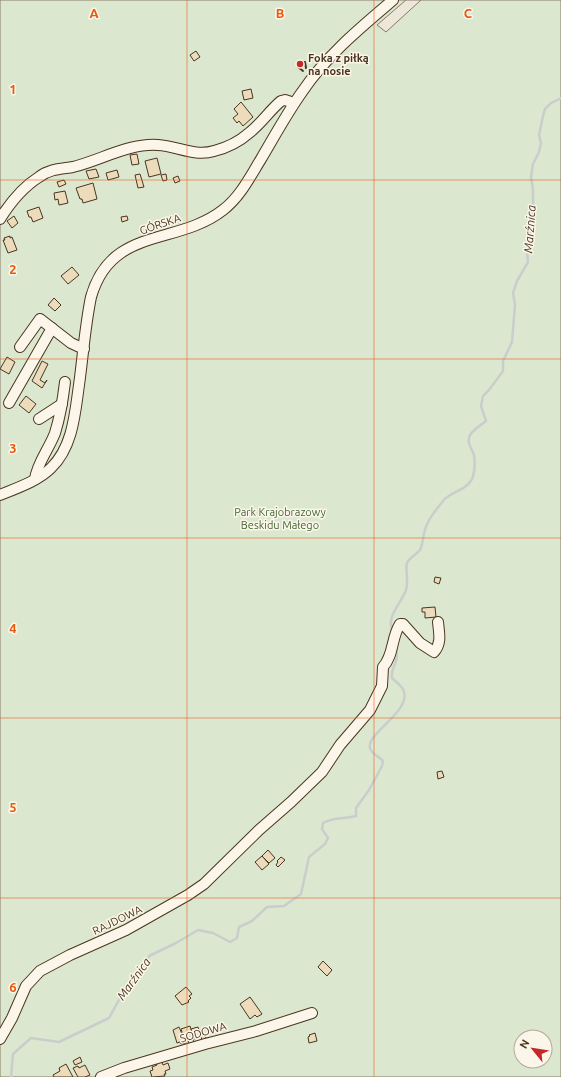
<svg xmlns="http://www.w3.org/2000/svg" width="561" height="1077" font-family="Ubuntu,sans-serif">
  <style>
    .green { fill: #dce7d0; stroke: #887966; fill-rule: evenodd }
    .parking { fill: #ede7d9; stroke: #887966 }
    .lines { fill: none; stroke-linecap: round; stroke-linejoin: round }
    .stream { stroke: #c9cecd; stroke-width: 2.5 }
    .building { fill: #ecdcbc; stroke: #4a3520 }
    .minor-casing { stroke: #4a3520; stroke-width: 12 }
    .minor { stroke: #fbf6e9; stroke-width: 10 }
    .wall { stroke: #4a3520; stroke-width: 2 }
    .grid { fill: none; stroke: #e8590c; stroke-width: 1; stroke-opacity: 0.55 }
    .poi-dot { fill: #c62828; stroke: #fbf6e9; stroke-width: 1.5 }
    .labels { text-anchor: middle; stroke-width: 3; stroke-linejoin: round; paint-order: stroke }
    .poi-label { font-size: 11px; font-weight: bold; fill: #4a3520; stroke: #fbf6e9; text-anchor: start }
    .street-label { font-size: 11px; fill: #4a3520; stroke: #fbf6e9 }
    .park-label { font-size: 11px; fill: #436837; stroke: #fbf6e9 }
    .water-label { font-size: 12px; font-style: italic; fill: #4a3520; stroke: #fbf6e9 }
    .grid-label { font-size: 13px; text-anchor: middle; font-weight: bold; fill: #e8590c; stroke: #fbf6e9; stroke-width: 3; stroke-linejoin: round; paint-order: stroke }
  </style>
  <rect width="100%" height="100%" fill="#fbf6e9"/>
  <path class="green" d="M0,0H561V1077H0ZM521,1037H545V1061H521Z"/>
  <polygon class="parking" points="406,0 421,0 386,32 377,25"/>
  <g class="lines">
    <g class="stream">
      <path d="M393,632C385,617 401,604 406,590C409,581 405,569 407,563C410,557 416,555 420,550C423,545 423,533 426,527C429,517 437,509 443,501C450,492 464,491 470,482C475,476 475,463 474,455C472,449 466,443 470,435C474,429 481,425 486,421L481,406L483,396L489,390L503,371V361L512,342L515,305L513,293L517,281L528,262L527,251L533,212V190L531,177L533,164L539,152L541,143L539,135L543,116L545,109L551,103L561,98"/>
      <path d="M11,1077L13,1054L31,1038L59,1042L109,1018L125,989L135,981L149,956L176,943L198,930L213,933L230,942L237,938L239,927L252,921L267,907L284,906L301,894L309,857L325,844L328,838L322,829L323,823C333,817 345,819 356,816V808L369,790L382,766L383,761C379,756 372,755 370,748C366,734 410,712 404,692C403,686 396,682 392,678C391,670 394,668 396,661C398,657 396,652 397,648"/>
    </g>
  </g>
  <g class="building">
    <polygon points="196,51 200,57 194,61 190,55"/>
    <polygon points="251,89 253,98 244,100 242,91"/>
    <polygon points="241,102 253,117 243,126 239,121 237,123 233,118 238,114 234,109"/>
    <polygon points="137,154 139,164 132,165 130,155"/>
    <polygon points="157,158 161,174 149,177 145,161"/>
    <polygon points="96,169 99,177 89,179 86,171"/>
    <polygon points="117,170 119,177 108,180 106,173"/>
    <polygon points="140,174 144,187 138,188 135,175"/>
    <polygon points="166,174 167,180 163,181 161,175"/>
    <polygon points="178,176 180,181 175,183 173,178"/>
    <polygon points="64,180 66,184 59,187 57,182"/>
    <polygon points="93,183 97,199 83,203 82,199 80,199 76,188"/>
    <polygon points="65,191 68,203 59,205 58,199 55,200 54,193"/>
    <polygon points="39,207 43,218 33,222 31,217 29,217 27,211"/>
    <polygon points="14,216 18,223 12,228 7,221"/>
    <polygon points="127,216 128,220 122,222 121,217"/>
    <polygon points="10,236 10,238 12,237 17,250 8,253 3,240 5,240 4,238"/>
    <polygon points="72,267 79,275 68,284 61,276"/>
    <polygon points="54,298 61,305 55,311 48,305"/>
    <polygon points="7,357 15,362 9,374 0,369"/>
    <polygon points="42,361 48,364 40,380 45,383 47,380 42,388 32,381"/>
    <polygon points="26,396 36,404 29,413 19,405"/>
    <polygon points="435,577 441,578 439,584 434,582"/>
    <polygon points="435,607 436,617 425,618 425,612 422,612 422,608"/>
    <polygon points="442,771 444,777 438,779 437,772"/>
    <polygon points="268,850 275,858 269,863 262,856"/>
    <polygon points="262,856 269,864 262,870 255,862"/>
    <polygon points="281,857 285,860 278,867 276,865 278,862 277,861"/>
    <polygon points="323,961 332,970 327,976 318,967"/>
    <polygon points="186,987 192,994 189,996 191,998 188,1001 189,1002 182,1005 175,996"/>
    <polygon points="250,997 262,1014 257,1017 255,1015 250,1019 240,1004"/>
    <polygon points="190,1026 194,1039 193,1040 194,1042 189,1044 188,1040 185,1041 181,1029"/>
    <polygon points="179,1027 186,1043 181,1044 180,1042 177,1043 173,1030"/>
    <polygon points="198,1027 199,1030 201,1030 202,1031 203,1031 205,1037 206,1037 206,1039 202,1040 201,1037 194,1039 191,1029"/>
    <polygon points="315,1033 317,1041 309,1043 308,1037 310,1036 309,1035"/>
    <polygon points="80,1057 82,1062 75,1065 73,1061"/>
    <polygon points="161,1060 163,1065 168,1063 170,1069 165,1071 166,1074 164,1074 165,1076 152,1077 150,1071 153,1070 152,1067 157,1065 156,1061"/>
    <polygon points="66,1064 73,1077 54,1077 53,1075 60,1071 59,1068"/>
    <polygon points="85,1065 90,1075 85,1077 78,1077 73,1068 78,1066 79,1068"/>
  </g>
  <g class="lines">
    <defs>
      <g id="minor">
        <path d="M0,219C10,203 23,187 39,177C49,169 61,169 73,167C101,160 129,143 158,145C177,146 195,157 214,151C226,148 240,141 249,133C261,124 270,110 281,101L285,100L294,103"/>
        <polyline points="20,347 40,319 71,343 84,349"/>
        <polyline points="9,403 52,328"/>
        <polyline points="39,419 62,404"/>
        <path d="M35,479C37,463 49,449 55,433C60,417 63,399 65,382"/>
        <path d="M0,495C17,488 38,481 51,468C73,447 75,413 79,385C83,356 85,326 91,297C111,226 177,246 223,210C240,197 250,177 261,159C274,137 287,113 302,92C326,56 360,28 393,0"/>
        <path d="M0,1039L12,1018L26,986L40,971L70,955L126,930L188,895L204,884L259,830L291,802L322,772L340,745L370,710L382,686L383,667C394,655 391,638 400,624H403L420,643L434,652C442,643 439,633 438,622"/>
        <polyline points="101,1077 124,1068 205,1044 256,1031 312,1013"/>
      </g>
    </defs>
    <use href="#minor" class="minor-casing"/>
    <use href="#minor" class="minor"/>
    <polyline class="wall" points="303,71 298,67 299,63 305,62 306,68"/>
  </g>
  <path class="grid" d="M187,0V1077M374,0V1077M0,180H561M0,359H561M0,538H561M0,718H561M0,898H561"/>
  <circle class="poi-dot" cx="300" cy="64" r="4"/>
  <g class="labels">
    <g class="poi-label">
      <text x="308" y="62">Foka z piłką<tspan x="308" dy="13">na nosie</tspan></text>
    </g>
    <g class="street-label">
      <text transform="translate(160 224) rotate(-19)" y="4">GÓRSKA</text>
      <text transform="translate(117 920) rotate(-26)" y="4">RAJDOWA</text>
      <text transform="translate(203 1032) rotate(-16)" y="4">SODOWA</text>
    </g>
    <g class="park-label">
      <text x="280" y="516">Park Krajobrazowy<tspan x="280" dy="13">Beskidu Małego</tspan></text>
    </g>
    <g class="water-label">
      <text transform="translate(530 229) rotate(-86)" y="4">Marźnica</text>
      <text transform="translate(134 979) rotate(-54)" y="4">Marźnica</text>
    </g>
  </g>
  <g class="grid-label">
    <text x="94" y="18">A</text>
    <text x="280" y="18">B</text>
    <text x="468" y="18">C</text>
    <text x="13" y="94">1</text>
    <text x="13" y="274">2</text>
    <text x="13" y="453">3</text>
    <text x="13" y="633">4</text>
    <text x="13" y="812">5</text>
    <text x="13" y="992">6</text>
  </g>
  <g transform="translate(533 1049) rotate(300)"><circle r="19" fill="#fbf6e9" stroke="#b4a999"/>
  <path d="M0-3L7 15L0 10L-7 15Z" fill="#c62828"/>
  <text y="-6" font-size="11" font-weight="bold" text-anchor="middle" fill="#4a3520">N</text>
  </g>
</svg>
